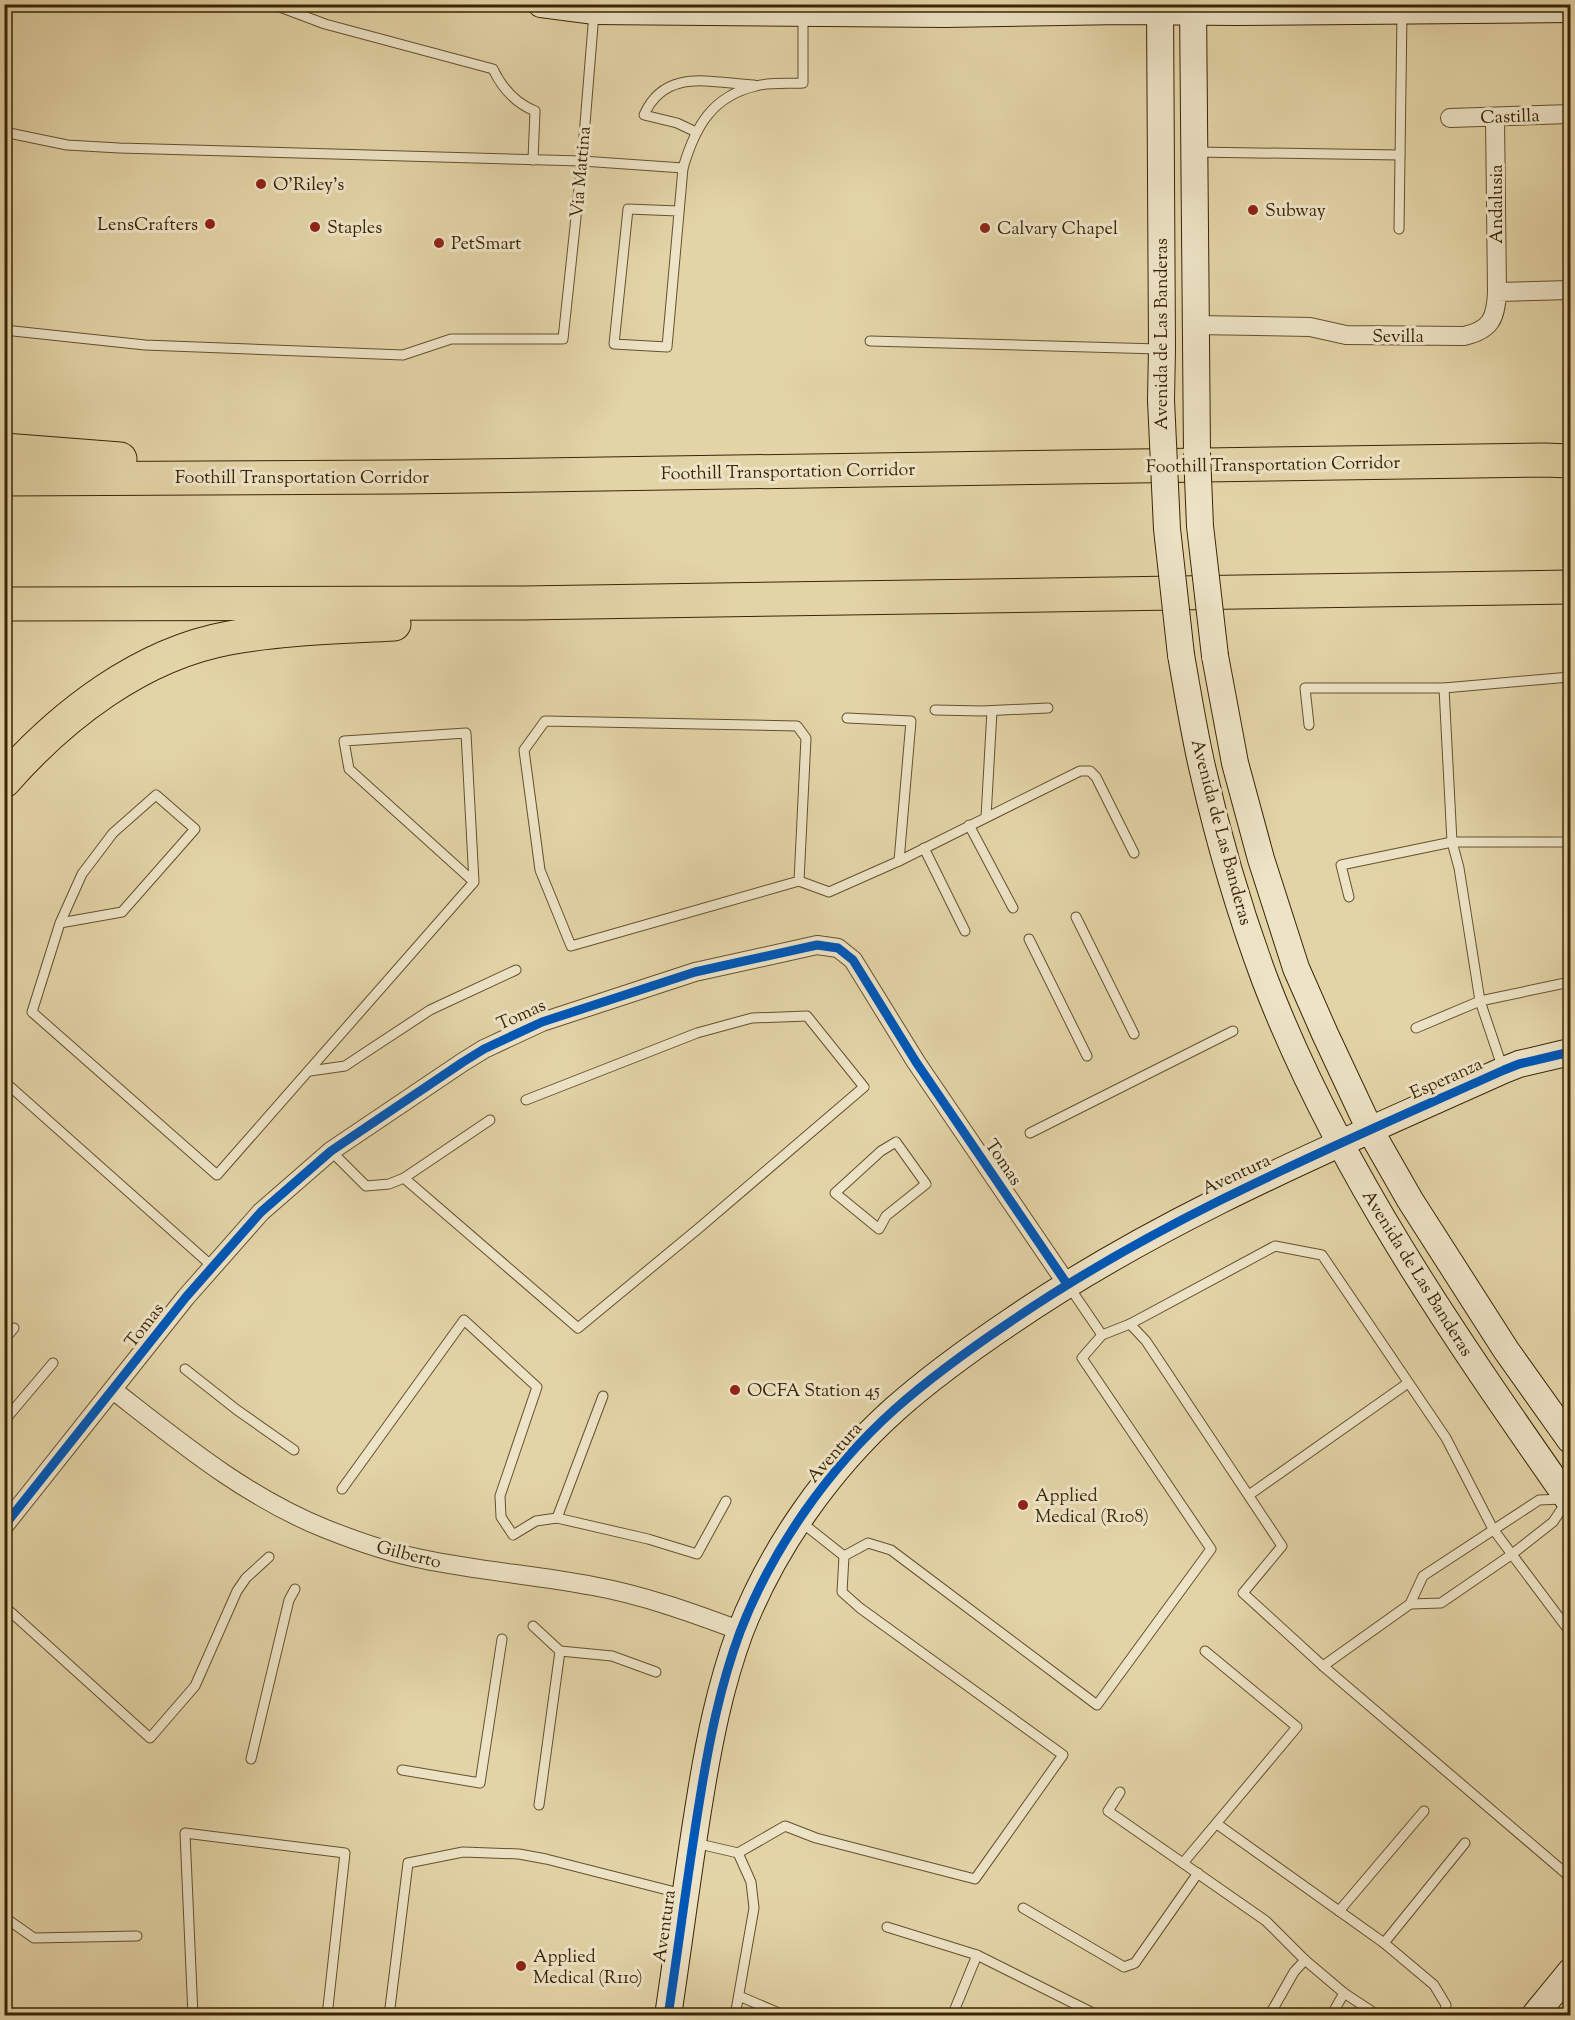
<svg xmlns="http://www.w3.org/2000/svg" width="1575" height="2020" font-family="'Sorts Mill Goudy',serif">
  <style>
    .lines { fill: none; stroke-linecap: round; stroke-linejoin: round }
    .lane-casing { stroke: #64512e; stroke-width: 11 }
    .street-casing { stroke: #64512e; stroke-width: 20 }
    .secondary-casing { stroke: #3a2505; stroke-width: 28 }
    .highway-casing { stroke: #3a2505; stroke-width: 35 }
    .lane { stroke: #ede3c6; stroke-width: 9 }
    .street { stroke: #ede3c6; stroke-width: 18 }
    .secondary { stroke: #ede3c6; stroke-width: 26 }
    .highway { stroke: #e3d4a7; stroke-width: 33 }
    .secondary-bridge-casing { stroke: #3a2505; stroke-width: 28; stroke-linecap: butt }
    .secondary-bridge { stroke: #ede3c6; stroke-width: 26 }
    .cycleway-casing { stroke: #ede3c6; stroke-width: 13 }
    .cycleway { stroke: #0057b8; stroke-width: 9 }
    .poi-dot { fill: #8f2418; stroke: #ede3c6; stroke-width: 2 }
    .labels { text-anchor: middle; stroke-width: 6; stroke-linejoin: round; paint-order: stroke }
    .street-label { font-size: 18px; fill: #3a2505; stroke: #ede3c6 }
    .poi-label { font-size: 18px; fill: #3a2505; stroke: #ede3c6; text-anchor: start }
  </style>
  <rect width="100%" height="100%" fill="#e3d4a7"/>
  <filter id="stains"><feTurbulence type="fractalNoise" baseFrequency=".00333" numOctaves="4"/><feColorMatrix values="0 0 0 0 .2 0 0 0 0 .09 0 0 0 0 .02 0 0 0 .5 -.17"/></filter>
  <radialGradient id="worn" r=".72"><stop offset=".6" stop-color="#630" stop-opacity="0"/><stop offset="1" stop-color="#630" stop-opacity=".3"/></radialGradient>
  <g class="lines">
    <defs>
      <g id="lane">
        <path d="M272,4L325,24L493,69C502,88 515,103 535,111L533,160"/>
        <polyline points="4,132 67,145 119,148 582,161 683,168"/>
        <path d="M696,132L677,123L644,115C665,67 712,83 754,85"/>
        <polyline points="1195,152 1400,155"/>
        <path d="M678,211L628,209L614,344L667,347L683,168C695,127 712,96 756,86C771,82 788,84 803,83V15"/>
        <polyline points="1399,229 1402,13"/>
        <polyline points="4,330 145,345 403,355 451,339 563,339 582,161 594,13"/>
        <polyline points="870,341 1159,349"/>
        <polyline points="1444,688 1452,842 1459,868 1480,1001 1503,1069"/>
        <polyline points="935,710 982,711 1048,708"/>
        <polyline points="847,718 911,721 899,861"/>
        <polygon points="545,721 797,726 806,738 799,881 571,946 540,870 524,750"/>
        <polyline points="1309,725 1305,688 1444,688 1570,677"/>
        <polyline points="986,817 992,711"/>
        <polyline points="969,825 1013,908"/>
        <polyline points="924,848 965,931"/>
        <polyline points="799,881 829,892 899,861 1080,771 1090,771 1096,777 1134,853"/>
        <polyline points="1349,897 1341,865 1452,842 1570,842"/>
        <polyline points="1076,917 1134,1034"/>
        <polyline points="60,923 122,912 195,829 156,795 113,833 82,874 60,923 32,1012 217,1175 474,882 466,733 344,741 349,769 474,882"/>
        <polyline points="1029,939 1087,1056"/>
        <polyline points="1416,1028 1480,1001 1570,982"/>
        <polyline points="310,1071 345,1066 430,1010 516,970"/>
        <polyline points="5,1082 213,1267"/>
        <polyline points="1030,1133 1233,1031"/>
        <polygon points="896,1142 926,1184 886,1216 879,1229 835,1193 881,1151"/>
        <polyline points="331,1151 366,1186 389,1184 404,1178 490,1120"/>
        <polyline points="404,1178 578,1328 699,1228 864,1087 807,1016 752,1018 697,1033 526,1100"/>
        <polyline points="1068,1285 1102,1335"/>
        <polyline points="1130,1324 1146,1341 1282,1546 1243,1593 1323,1666 1570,1877"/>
        <polyline points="4,1340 14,1328"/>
        <polyline points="185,1369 237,1410 294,1450"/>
        <polyline points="4,1421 53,1363"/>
        <polyline points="342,1489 464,1320 537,1387 500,1496 501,1517 513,1535 536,1521 557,1518 648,1539 697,1554 726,1501"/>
        <polyline points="1249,1495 1408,1383"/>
        <polyline points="557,1518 603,1396"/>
        <polyline points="801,1522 844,1556"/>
        <polyline points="844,1556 868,1543 891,1550 1097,1705 1211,1549 1082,1358 1102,1335 1130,1324 1275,1246 1322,1255 1446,1438 1493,1529 1570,1632"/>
        <polyline points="1410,1604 1441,1603 1511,1555 1553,1522 1567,1501"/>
        <polyline points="4,1606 150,1738 195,1686 237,1591 246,1578 269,1557"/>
        <polyline points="533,1626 560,1651 612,1656 656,1672"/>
        <polyline points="1323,1666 1410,1604 1423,1576 1539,1500 1563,1499"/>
        <polyline points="251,1759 289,1600 295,1589"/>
        <polyline points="402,1770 480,1783 502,1639"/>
        <polyline points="1120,1792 1108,1811 1266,1921 1305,1960 1344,1993 1379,2016"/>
        <polyline points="539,1805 560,1651"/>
        <polyline points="1217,1824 1384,1943 1434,1985 1446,2005 1444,2016"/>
        <polyline points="695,1843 738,1853 785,1826 816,1838 975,1879 1063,1755 860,1608 842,1592 844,1556"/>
        <polyline points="1183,1863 1297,1727 1205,1651"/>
        <polyline points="1023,1908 1124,1967 1135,1963 1198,1873"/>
        <polyline points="1339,1911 1424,1811"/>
        <polyline points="4,1917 34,1938 137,1936"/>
        <polyline points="887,1927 977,1955 1099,2016"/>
        <polyline points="1384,1943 1465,1843"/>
        <polyline points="739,1996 786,2016"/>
        <polyline points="193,2016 185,1833 345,1853 327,2016"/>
        <polyline points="389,2016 408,1863 463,1852 519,1854 546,1859 683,1894"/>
        <polyline points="735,2016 754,1908 751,1882 738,1853"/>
        <polyline points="952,2016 977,1955"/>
        <polyline points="1269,2016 1294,1972 1305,1960"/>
        <polyline points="1331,2016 1344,1993"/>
      </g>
      <g id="street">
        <polyline points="1495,117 1497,292"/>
        <polyline points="1450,118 1570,114"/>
        <path d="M1196,325L1310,327L1346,335L1464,336C1491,330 1496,318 1497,292L1570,290"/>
        <path d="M113,1390C181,1443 246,1497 326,1529C356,1541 390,1553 422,1559C478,1571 536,1575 593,1586C643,1595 693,1613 741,1631"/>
        <polyline points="4,1526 186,1297 261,1212 331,1151 463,1062 484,1049 542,1022 695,972 817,945 838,948 853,960 916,1062 1067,1284"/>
      </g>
      <g id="secondary">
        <polyline points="541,4 595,11 945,14 1123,11 1236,12 1570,9"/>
        <polyline points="1160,4 1162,349 1161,400"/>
        <polyline points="1193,4 1197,453"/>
        <path d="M1181,655C1188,694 1194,733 1203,771C1219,841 1240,913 1265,980C1338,1170 1455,1337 1570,1502"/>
        <polyline points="1215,656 1235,763 1261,859 1296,968 1325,1034 1370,1130 1410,1200 1506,1350 1570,1440"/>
        <path d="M668,2016C679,1943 688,1871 700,1798C709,1742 720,1686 740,1632C772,1549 828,1469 895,1409C931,1377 970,1349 1010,1322C1163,1217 1335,1146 1504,1070L1519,1064L1570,1052"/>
        <polyline points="1534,2016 1570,1972"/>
      </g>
      <g id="highway">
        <polyline points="4,450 120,459"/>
        <polyline points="4,479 401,477 1544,460 1570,461"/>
        <polyline points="4,604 523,603 1570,587"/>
        <path d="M4,781C62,715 141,654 229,638C283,628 339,627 394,624"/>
      </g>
    </defs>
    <use href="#lane" class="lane-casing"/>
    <use href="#street" class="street-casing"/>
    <use href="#secondary" class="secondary-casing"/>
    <use href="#highway" class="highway-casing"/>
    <use href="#lane" class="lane"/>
    <use href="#street" class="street"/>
    <use href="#secondary" class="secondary"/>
    <use href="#highway" class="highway"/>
    <defs>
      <g id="secondary-bridge">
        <polyline points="1161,400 1167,529 1181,655"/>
        <polyline points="1197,453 1200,526 1215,656"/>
      </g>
    </defs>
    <use href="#secondary-bridge" class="secondary-bridge-casing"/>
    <use href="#secondary-bridge" class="secondary-bridge"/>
    <defs>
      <g id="cycleway">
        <polyline points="4,1526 186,1297 261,1212 331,1151 463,1062 484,1049 542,1022 695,972 817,945 838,948 853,960 916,1062 1067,1284"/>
        <path d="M668,2016C679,1943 688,1871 700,1798C709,1742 720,1686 740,1632C772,1549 828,1469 895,1409C931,1377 970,1349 1010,1322C1163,1217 1335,1146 1504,1070L1519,1064L1570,1052"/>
      </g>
    </defs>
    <use href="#cycleway" class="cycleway-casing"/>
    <use href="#cycleway" class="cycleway"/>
  </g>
  <g class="poi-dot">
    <circle cx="261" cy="184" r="6"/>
    <circle cx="1253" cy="210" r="6"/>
    <circle cx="210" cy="224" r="6"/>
    <circle cx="315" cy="227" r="6"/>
    <circle cx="985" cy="228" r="6"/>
    <circle cx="439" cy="243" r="6"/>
    <circle cx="735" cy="1390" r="6"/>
    <circle cx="1023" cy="1505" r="6"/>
    <circle cx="521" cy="1966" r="6"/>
  </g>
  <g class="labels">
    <g class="street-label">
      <text transform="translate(1510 116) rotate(-2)" y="6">Castilla</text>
      <text transform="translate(580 172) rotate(-85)" y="6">Via Mattina</text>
      <text transform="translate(1496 204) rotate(-90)" y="6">Andalusia</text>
      <text transform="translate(1161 334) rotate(-90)" y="6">Avenida de Las Banderas</text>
      <text x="1398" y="342">Sevilla</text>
      <text transform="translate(1273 464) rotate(-1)" y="6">Foothill Transportation Corridor</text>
      <text transform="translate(788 471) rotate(-1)" y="6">Foothill Transportation Corridor</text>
      <text x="302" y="483">Foothill Transportation Corridor</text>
      <text transform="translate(1222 832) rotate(75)" y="6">Avenida de Las Banderas</text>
      <text transform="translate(521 1014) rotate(-24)" y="6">Tomas</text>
      <text transform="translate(1446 1078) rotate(-24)" y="6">Esperanza</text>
      <text transform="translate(1004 1162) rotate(56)" y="6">Tomas</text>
      <text transform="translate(1236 1174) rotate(-25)" y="6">Aventura</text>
      <text transform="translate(1418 1273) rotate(58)" y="6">Avenida de Las Banderas</text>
      <text transform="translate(144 1325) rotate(-52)" y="6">Tomas</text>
      <text transform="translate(834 1452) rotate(-49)" y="6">Aventura</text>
      <text transform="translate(409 1554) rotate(14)" y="6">Gilberto</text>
      <text transform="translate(664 1926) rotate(-82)" y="6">Aventura</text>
    </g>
    <g class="poi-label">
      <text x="273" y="190">O'Riley's</text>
      <text x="1265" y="216">Subway</text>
      <text x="198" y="230" text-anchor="end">LensCrafters</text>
      <text x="327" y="233">Staples</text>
      <text x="997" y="234">Calvary Chapel</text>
      <text x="451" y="249">PetSmart</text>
      <text x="747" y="1396">OCFA Station 45</text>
      <text x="1035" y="1501">Applied<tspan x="1035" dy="21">Medical (R108)</tspan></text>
      <text x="533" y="1962">Applied<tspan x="533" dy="21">Medical (R110)</tspan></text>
    </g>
  </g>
  <rect width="1575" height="2020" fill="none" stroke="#e3d4a7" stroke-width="24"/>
  <rect x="6" y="6" width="1563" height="2008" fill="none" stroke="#3a2505" stroke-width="3"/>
  <rect x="12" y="12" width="1551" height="1996" fill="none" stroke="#3a2505" stroke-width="1.5"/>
  <rect width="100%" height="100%" filter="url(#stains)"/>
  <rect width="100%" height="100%" fill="url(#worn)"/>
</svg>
